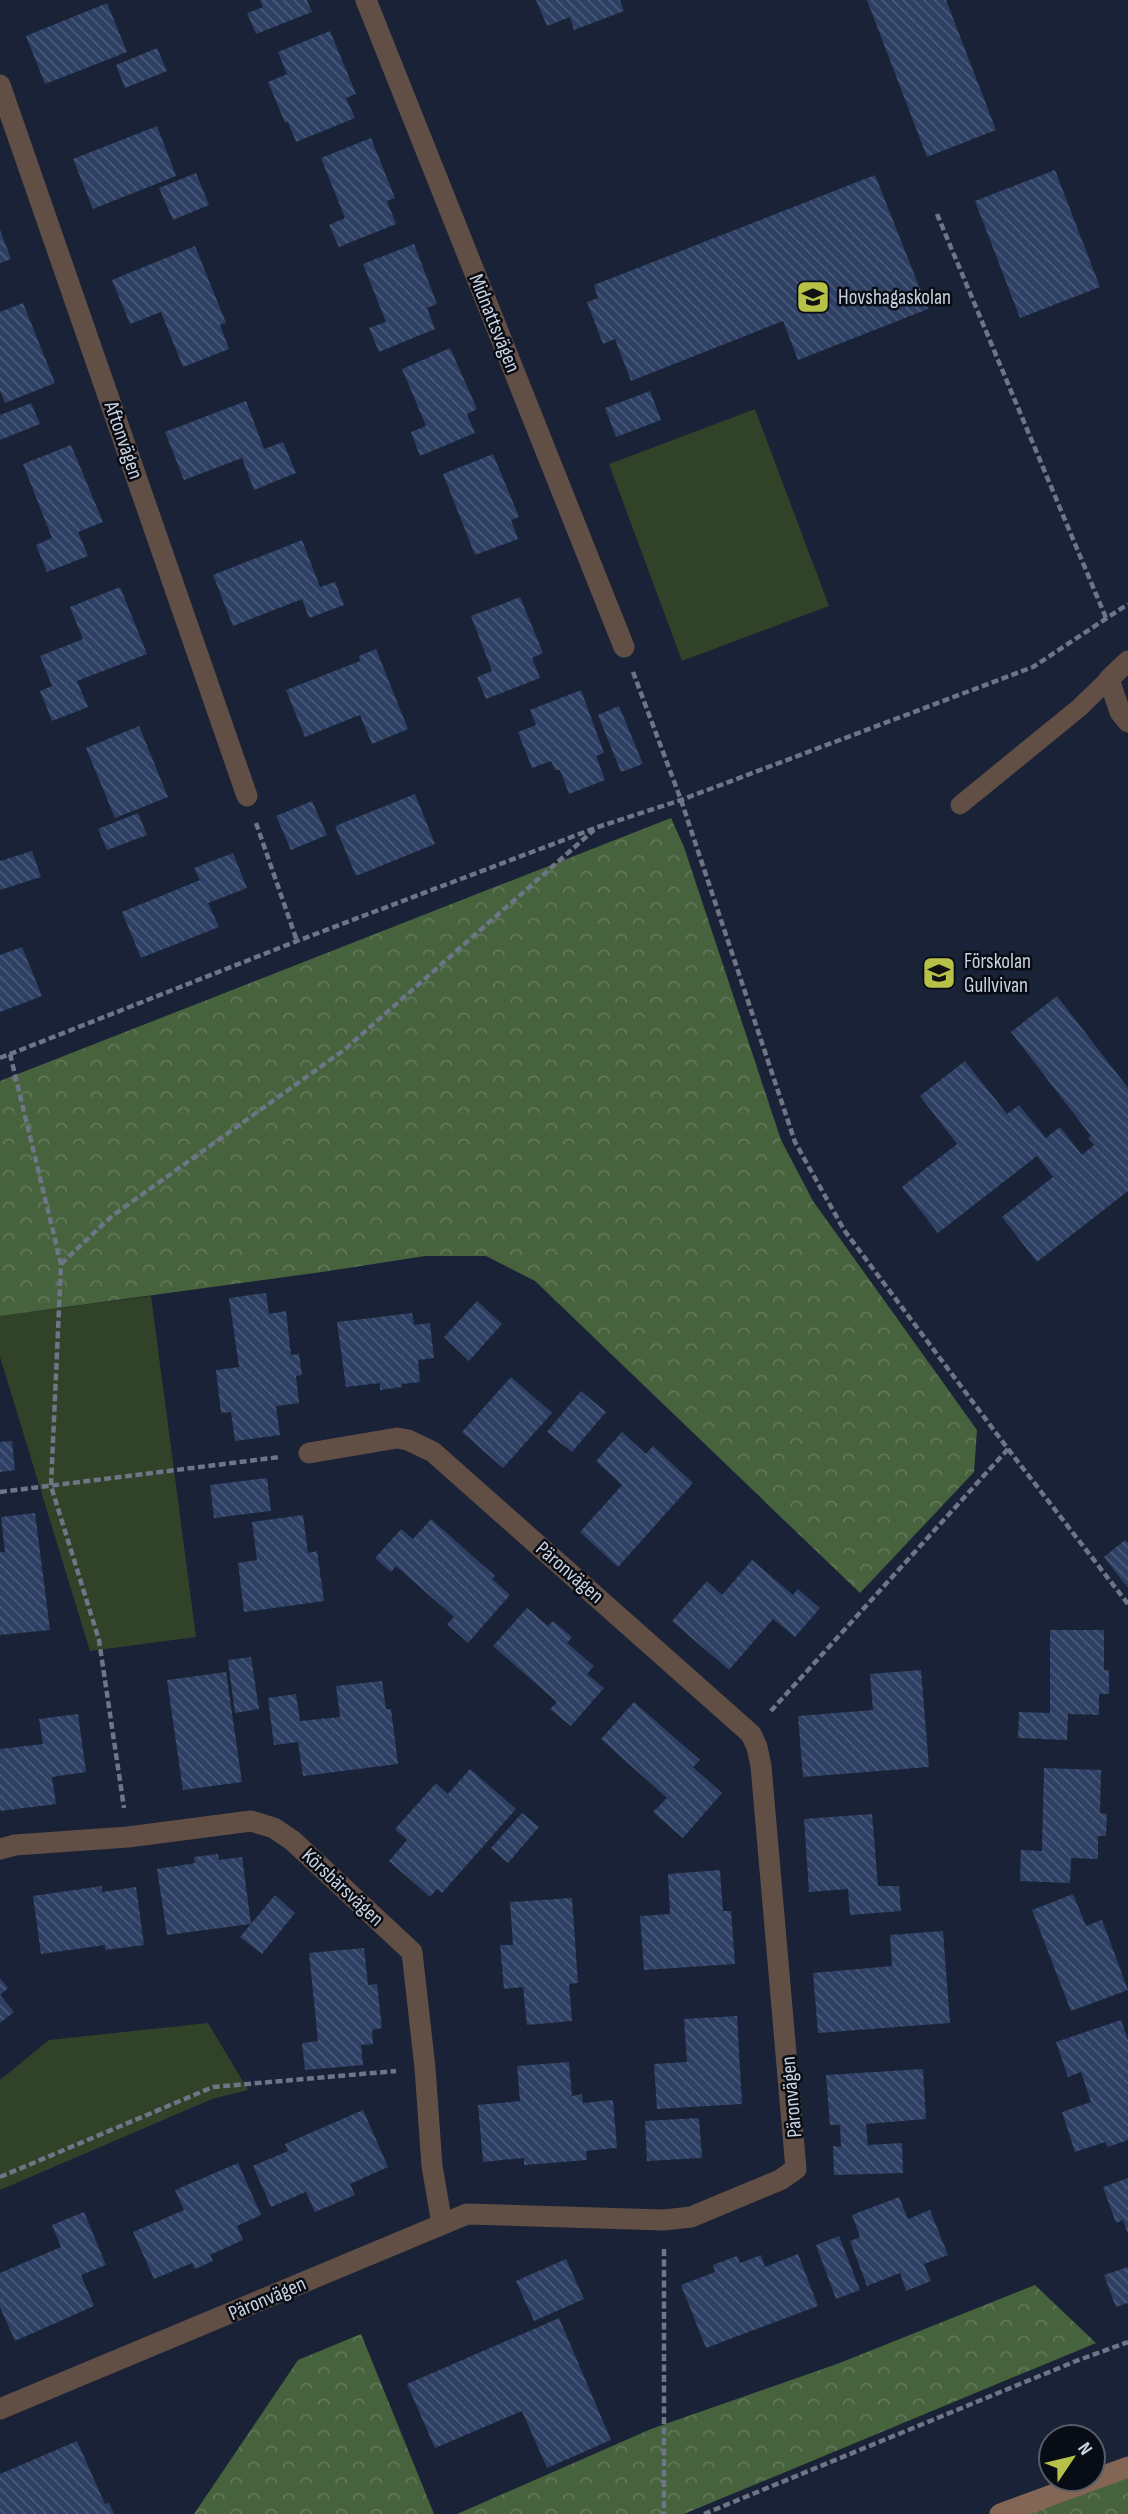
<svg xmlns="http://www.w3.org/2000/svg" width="1128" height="2514" font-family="'Sofia Sans Condensed',sans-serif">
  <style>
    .green { fill: #304329 }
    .forest { fill: url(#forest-crowns) }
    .building { fill: url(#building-back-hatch) }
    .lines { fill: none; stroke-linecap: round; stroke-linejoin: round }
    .path { stroke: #6d7586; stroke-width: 4.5; stroke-dasharray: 7 3.5; stroke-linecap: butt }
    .lane { stroke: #614e44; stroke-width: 19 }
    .street { stroke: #614e44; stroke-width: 21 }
    .secondary { stroke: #846656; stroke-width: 21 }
    .labels { text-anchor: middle; stroke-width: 5; stroke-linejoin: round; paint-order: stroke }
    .poi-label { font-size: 21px; fill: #cbd2df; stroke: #080c14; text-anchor: start }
    .street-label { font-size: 21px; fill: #cbd2df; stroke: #080c14 }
  </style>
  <defs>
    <pattern id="forest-crowns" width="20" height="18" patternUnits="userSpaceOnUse" patternTransform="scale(1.75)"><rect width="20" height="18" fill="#47633d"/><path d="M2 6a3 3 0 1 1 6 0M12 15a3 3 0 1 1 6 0" fill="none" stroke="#607859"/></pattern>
    <pattern id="building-back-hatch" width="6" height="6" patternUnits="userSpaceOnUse" patternTransform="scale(1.75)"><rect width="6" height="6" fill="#2d3f63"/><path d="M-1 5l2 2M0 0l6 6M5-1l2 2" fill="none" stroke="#4a5a79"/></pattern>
  </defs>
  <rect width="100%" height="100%" fill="#192236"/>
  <g class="green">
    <polygon points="755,409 829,606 682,661 609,464"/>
    <polygon points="151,1296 196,1637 90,1651 0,1357 0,1316"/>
    <polygon points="208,2023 248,2090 212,2099 0,2190 0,2080 49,2040"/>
  </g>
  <g class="forest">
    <polygon points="671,818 684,847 781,1140 813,1201 977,1430 974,1472 860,1593 535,1281 486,1256 425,1256 322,1272 0,1316 0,1081"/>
    <polygon points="1035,2285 1096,2343 684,2514 457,2514 651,2429 837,2364"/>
    <polygon points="361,2334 434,2514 194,2514 298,2360"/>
    <polygon points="1128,2467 1128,2514 1000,2514"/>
  </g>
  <g class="building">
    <polygon points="260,0 307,0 312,12 256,34 247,13 263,7"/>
    <polygon points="536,0 620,0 624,11 574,30 570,17 547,26"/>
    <polygon points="867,0 946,0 996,130 927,157"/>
    <polygon points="107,3 127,52 45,84 26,36"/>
    <polygon points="330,31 356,94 346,98 355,118 296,142 288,122 285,123 268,82 287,74 278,52"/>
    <polygon points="157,48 167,71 125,88 116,65"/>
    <polygon points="157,126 176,176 93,209 73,159"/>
    <polygon points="371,138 395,198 387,201 396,224 339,247 329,225 345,218 321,158"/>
    <polygon points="1055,170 1100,287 1020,318 975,201"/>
    <polygon points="196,173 209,205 173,220 159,188"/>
    <polygon points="875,175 928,309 798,360 783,321 631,381 615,339 603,344 587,302 598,298 594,285"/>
    <polygon points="0,230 11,259 0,263"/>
    <polygon points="414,244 437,304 427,308 435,329 379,352 369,328 386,322 363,264"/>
    <polygon points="195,246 226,323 220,325 229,349 183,367 161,312 130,324 112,280"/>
    <polygon points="23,303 55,383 5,403 0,391 0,312"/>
    <polygon points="450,348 477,409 467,414 475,433 420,456 411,432 426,426 402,369"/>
    <polygon points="650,391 661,420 616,437 605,408"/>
    <polygon points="246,401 264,449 283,442 296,473 254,490 242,458 184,480 165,432"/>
    <polygon points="31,403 40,424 0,440 0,415"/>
    <polygon points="71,445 103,522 78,532 88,556 47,572 36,545 52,538 23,464"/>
    <polygon points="493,454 519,517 511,520 518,539 475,555 443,474"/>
    <polygon points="302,540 320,587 335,582 344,605 309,618 302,599 233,626 213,575"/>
    <polygon points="120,587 147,654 77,681 88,707 52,721 40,691 52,686 40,656 83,639 70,607"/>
    <polygon points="520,597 543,653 532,658 540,678 486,699 477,677 492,671 471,616"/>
    <polygon points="376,649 408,729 372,744 360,715 305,737 286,690 360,661 359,656"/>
    <polygon points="581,690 604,753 596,756 605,780 569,794 560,770 555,770 551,761 532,768 518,732 536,725 530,710"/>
    <polygon points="619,706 643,764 621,772 598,715"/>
    <polygon points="139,726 168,797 115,818 86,748"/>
    <polygon points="415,794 435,844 356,876 335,826"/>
    <polygon points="312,801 327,835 291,850 276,816"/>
    <polygon points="138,813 147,835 107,850 98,829"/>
    <polygon points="32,851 41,877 0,890 0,861"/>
    <polygon points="233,853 247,888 208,903 219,927 141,958 122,912 200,880 194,868"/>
    <polygon points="22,947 42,996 0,1012 0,955"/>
    <polygon points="1057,996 1128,1088 1128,1191 1037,1262 1002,1217 1053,1177 1037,1156 938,1233 902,1187 957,1144 920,1096 965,1061 1007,1114 1019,1105 1046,1138 1060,1127 1082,1155 1094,1145 1088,1138 1091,1136 1011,1032"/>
    <polygon points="266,1293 269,1314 286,1311 291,1355 299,1354 302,1375 296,1376 299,1403 276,1406 280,1435 235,1441 231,1412 221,1413 216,1370 239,1367 229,1298"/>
    <polygon points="477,1301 502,1324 469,1361 444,1337"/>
    <polygon points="412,1313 414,1325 430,1323 434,1358 418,1360 420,1382 402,1384 402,1387 380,1390 380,1383 346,1387 337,1322"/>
    <polygon points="511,1377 552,1413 503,1468 462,1432"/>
    <polygon points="581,1391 606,1412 572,1452 547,1432"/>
    <polygon points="622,1432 646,1454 653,1446 693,1483 618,1567 580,1532 622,1485 596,1461"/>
    <polygon points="12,1441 15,1470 0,1472 0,1442"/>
    <polygon points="267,1478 271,1511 214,1518 210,1485"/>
    <polygon points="35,1513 50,1630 0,1635 0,1552 5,1552 1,1517"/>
    <polygon points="303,1515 308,1553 317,1551 324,1601 244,1612 238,1563 257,1560 252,1522"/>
    <polygon points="431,1519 495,1576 492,1579 510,1595 468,1643 447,1624 454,1617 396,1566 391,1572 375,1558 401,1529 413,1539"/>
    <polygon points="1125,1540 1128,1543 1128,1588 1104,1557"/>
    <polygon points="752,1560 793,1595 798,1589 820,1608 795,1637 773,1619 729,1670 672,1621 707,1581 722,1595"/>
    <polygon points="527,1608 548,1626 553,1621 572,1637 567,1643 594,1666 587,1674 604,1688 571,1726 550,1709 557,1702 493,1646"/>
    <polygon points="1050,1630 1104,1630 1104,1670 1109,1670 1109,1694 1099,1694 1099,1715 1068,1714 1067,1740 1018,1738 1019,1712 1050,1713"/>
    <polygon points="251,1657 259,1709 235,1713 228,1660"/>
    <polygon points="921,1670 929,1767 803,1777 798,1716 873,1710 870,1674"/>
    <polygon points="226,1672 242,1782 183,1790 167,1680"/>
    <polygon points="382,1681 386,1709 391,1709 398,1764 303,1776 298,1742 274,1745 268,1698 296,1694 300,1721 340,1717 336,1686"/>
    <polygon points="634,1702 700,1760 693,1767 722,1793 683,1838 653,1812 667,1798 601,1739"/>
    <polygon points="78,1714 86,1772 52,1777 56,1804 0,1811 0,1749 43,1744 39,1719"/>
    <polygon points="1044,1768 1101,1770 1100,1813 1107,1814 1106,1836 1098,1836 1098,1859 1071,1858 1070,1883 1020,1881 1021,1850 1042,1851"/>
    <polygon points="470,1769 516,1809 442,1893 437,1889 430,1897 389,1861 407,1840 395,1829 436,1783 448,1794"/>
    <polygon points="522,1813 539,1827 508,1863 491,1848"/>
    <polygon points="872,1814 878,1886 899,1886 901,1911 850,1915 848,1889 809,1892 804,1819"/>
    <polygon points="218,1854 219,1860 242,1857 251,1924 167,1935 157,1869 195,1863 194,1857"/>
    <polygon points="720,1870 723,1911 731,1911 735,1964 644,1970 640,1916 670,1914 668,1874"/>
    <polygon points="102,1886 102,1892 136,1887 144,1945 105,1950 105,1945 41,1954 33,1896"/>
    <polygon points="1073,1894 1086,1926 1102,1920 1128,1990 1071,2011 1032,1910"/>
    <polygon points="275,1895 295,1913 262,1954 240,1937"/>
    <polygon points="572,1898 578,1983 569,1984 572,2021 527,2025 523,1987 504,1989 500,1945 513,1945 510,1902"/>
    <polygon points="943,1931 950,2023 818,2033 813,1973 892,1966 890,1935"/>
    <polygon points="364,1948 368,1985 377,1984 382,2028 372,2030 373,2044 361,2045 363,2065 305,2070 302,2043 318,2041 309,1953"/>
    <polygon points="0,1978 8,1988 0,1995 14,2012 0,2023"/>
    <polygon points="737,2016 742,2104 657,2109 654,2064 687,2062 684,2019"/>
    <polygon points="1121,2020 1128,2040 1128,2140 1108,2147 1105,2142 1075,2152 1062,2112 1091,2102 1081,2072 1068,2077 1056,2042"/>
    <polygon points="569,2062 572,2096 582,2094 583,2103 613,2100 617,2148 586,2151 587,2160 524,2165 524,2158 483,2162 478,2105 520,2101 517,2066"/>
    <polygon points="923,2069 926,2119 866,2124 868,2145 902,2143 903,2173 834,2175 833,2146 841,2147 840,2125 830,2125 826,2075"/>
    <polygon points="363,2110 388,2167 350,2184 355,2195 315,2212 306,2192 271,2207 253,2166 288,2151 285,2144"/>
    <polygon points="699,2118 702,2158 647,2161 645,2121"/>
    <polygon points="238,2163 261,2215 237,2226 243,2240 210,2255 213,2261 195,2269 192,2263 154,2279 133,2232 184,2210 175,2190"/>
    <polygon points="1128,2178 1128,2234 1123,2220 1116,2223 1103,2187"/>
    <polygon points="899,2197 908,2219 930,2210 948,2255 924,2264 931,2281 906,2291 900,2273 867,2286 850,2241 860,2237 852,2215"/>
    <polygon points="84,2212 106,2265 81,2275 94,2306 15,2341 0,2307 0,2273 61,2247 52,2225"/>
    <polygon points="839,2236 860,2290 836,2299 816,2245"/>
    <polygon points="798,2254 818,2306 706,2348 681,2285 715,2272 713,2265 737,2256 740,2263 761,2255 765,2267"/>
    <polygon points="566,2259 584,2299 534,2321 516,2281"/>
    <polygon points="1128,2267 1128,2303 1116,2307 1104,2275"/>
    <polygon points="559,2318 611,2440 547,2468 522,2411 435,2448 407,2384"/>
    <polygon points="77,2441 105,2504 109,2503 114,2514 0,2514 0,2474"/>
  </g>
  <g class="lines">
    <g class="path">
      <polyline points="937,214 1106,618"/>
      <polyline points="633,672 681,800 795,1142 844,1230 1008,1449 770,1712"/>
      <polyline points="256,823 297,941"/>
      <polyline points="10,1054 61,1264 51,1486 99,1640 124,1808"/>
      <polyline points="0,1058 297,941 598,827 681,800 1033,667 1128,604"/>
      <polyline points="61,1264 112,1216 344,1050 594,830"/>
      <polyline points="1008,1449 1128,1604"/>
      <polyline points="0,1492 280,1457"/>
      <polyline points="0,2177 213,2087 396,2071"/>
      <polyline points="664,2249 664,2514"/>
      <polyline points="704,2514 1076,2361 1128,2342"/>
    </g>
    <polyline class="lane" points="960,805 1079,708 1109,679"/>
    <g class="street">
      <polyline points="366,0 624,647"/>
      <polyline points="0,85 247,796"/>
      <polyline points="1128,661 1109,679 1120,712 1128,722"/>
      <polyline points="0,1849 15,1845 128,1837 251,1821 274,1828 293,1841 412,1952 425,2068 432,2166 442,2224"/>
      <polyline points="0,2409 467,2214 664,2220 691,2217 780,2180 796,2169 761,1766 757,1747 751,1734 433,1452 408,1440 397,1438 309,1453"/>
    </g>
    <polyline class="secondary" points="1000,2514 1128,2467"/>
  </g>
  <defs>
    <symbol id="school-square" viewBox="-11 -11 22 22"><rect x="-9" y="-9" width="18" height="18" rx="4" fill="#b7c148" stroke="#080c14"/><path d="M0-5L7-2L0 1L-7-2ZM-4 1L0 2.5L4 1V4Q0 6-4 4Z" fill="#111"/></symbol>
  </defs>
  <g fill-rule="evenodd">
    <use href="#school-square" x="794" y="278" width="38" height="38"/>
    <use href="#school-square" x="920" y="954" width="38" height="38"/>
  </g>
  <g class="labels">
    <g class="poi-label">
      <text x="838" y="304">Hovshagaskolan</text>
      <text x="964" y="968">Förskolan<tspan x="964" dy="24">Gullvivan</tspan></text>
    </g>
    <g class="street-label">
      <text transform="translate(495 323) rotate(68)" y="7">Midnattsvägen</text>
      <text transform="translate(124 440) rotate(71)" y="7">Aftonvägen</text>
      <text transform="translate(570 1572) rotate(41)" y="7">Päronvägen</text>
      <text transform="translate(343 1887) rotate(43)" y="7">Körsbärsvägen</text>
      <text transform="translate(791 2097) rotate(-95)" y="7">Päronvägen</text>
      <text transform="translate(267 2298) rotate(-23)" y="7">Päronvägen</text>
    </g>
  </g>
  <g transform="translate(1072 2458) rotate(55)"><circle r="33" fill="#080c14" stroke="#565b65" stroke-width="2"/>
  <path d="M0-5L12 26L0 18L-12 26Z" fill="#b7c148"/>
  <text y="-10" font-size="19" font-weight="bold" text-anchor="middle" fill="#cbd2df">N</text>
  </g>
</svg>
